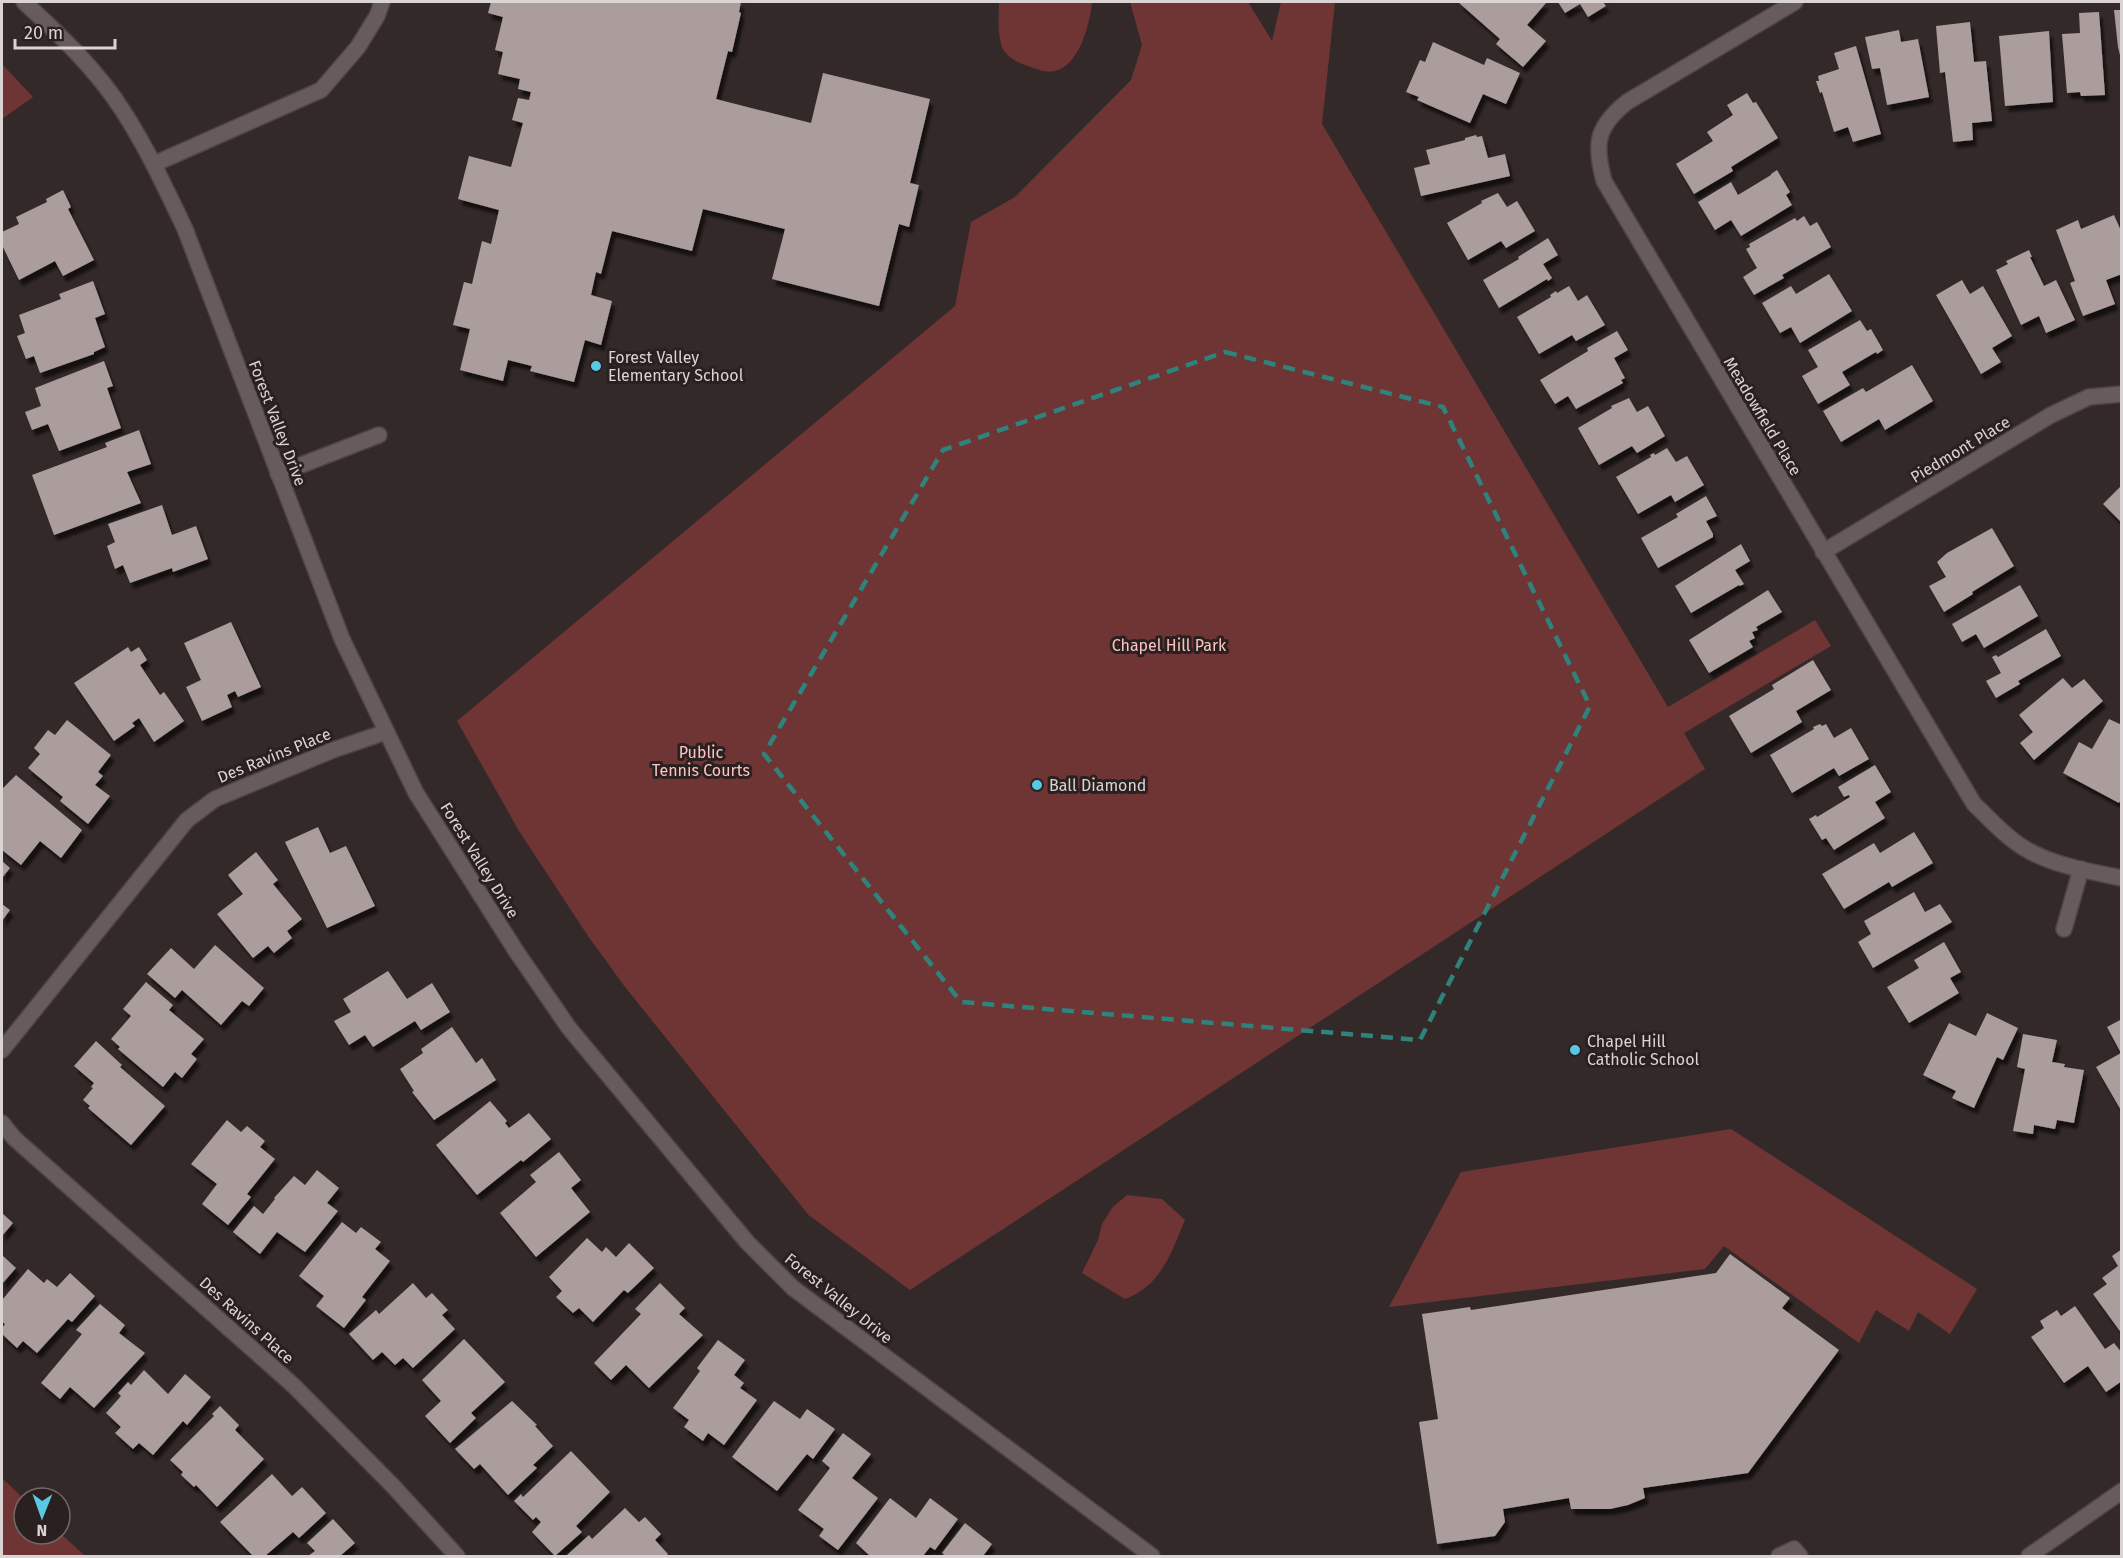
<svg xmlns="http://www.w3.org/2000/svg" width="2123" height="1558" font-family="'Fira Sans',sans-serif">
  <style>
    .green { fill: #6e3534 }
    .building { fill: #ab9d9c; filter: url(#shadow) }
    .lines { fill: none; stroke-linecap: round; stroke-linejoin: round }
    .service-casing { stroke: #4e4444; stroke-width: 18 }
    .minor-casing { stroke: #4e4444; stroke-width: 18 }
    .tertiary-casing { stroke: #4e4444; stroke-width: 18 }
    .service { stroke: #685b5b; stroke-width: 15 }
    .minor { stroke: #685b5b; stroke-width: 15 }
    .tertiary { stroke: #685b5b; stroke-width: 15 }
    .marked { fill: none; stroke: #2e847d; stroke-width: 4.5; stroke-dasharray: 12 8; stroke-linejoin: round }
    .poi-dot { fill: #59c8e5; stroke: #2a201f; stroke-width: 2 }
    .labels { text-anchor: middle; stroke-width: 6; stroke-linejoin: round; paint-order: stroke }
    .poi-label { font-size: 16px; fill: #dbd4d4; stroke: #2a201f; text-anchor: start }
    .street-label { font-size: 16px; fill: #dbd4d4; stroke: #2a201f }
    .park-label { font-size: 16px; fill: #fac4c2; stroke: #2a201f }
  </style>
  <defs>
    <filter id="shadow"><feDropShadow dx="3.5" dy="6" stdDeviation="1.5" flood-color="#0009"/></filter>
  </defs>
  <rect width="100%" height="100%" fill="#342929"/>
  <g class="green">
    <path d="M999,2H1092C1090,23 1080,65 1055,71C1045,73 1037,69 1028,66C1018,63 1006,57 1002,47C997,33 999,17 999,2Z"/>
    <polygon points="1130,2 1248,2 1272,41 1281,2 1335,2 1322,124 1668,707 1815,620 1831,646 1684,733 1705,769 910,1290 810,1216 811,1218 625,987 588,936 519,831 457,721 955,306 971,222 1015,197 1131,80 1142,45"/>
    <polygon points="2,64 33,97 2,119"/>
    <polygon points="1731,1129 1977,1289 1950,1334 1918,1312 1909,1331 1876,1310 1859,1343 1724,1246 1705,1269 1389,1307 1461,1172"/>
    <path d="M1127,1195L1162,1199L1185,1220C1171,1253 1161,1286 1125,1299L1082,1273L1098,1240L1102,1224L1112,1208Z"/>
    <polygon points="2,1478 24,1499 24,1534 60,1533 85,1556 2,1556"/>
  </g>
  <g class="building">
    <polygon points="491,2 741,2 739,12 741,13 732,52 728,51 716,99 811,123 823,73 930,99 910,183 919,185 909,227 899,224 879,306 772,279 785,229 703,209 692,251 612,231 601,274 596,272 591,295 612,301 601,345 585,340 574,382 530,371 532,366 508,360 503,381 460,370 470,329 453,325 464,282 472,284 482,241 491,244 499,210 458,199 469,156 511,167 523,123 512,120 518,98 529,100 531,92 518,89 520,79 498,74 503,52 495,50 503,17 488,13"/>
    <polygon points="1458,2 1544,2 1546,3 1527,25 1546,41 1523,67 1496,44 1500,39"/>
    <polygon points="1558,2 1603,2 1606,6 1588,17 1580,4 1565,13"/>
    <polygon points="2114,10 2122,10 2122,55 2120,55 2118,47"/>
    <polygon points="2099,12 2105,95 2081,96 2080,92 2067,93 2062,34 2080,33 2079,13"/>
    <polygon points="1970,22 1974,62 1986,61 1992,121 1972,123 1973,140 1953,142 1945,72 1940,73 1936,26"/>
    <polygon points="1899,30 1901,42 1918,39 1929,97 1887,105 1880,68 1872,69 1865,37"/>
    <polygon points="2049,31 2053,102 2005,106 1999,36"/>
    <polygon points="1433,42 1484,65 1487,58 1520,73 1506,104 1483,94 1470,123 1417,100 1419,97 1406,92 1420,60 1425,62"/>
    <polygon points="1856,46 1881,134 1853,142 1848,127 1834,132 1822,92 1820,93 1816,81 1819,81 1818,76 1839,69 1834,53"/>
    <polygon points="1747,93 1753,103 1756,102 1778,138 1731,167 1733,171 1694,194 1676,164 1713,141 1707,132 1733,115 1727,105"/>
    <polygon points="1476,135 1477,137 1482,136 1488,158 1505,154 1510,176 1421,196 1414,168 1430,164 1426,150 1465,140 1465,138"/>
    <polygon points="1777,170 1790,192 1786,195 1792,205 1741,236 1731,220 1715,230 1698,202 1731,182 1738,195 1771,175 1771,174"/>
    <polygon points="63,190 71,207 68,209 94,260 63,276 55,261 19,280 2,245 2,232 19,224 16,217 47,202 46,199"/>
    <polygon points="1498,193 1507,207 1517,201 1535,231 1506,248 1501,241 1468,260 1447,223 1482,203 1481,201"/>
    <polygon points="2114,215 2122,233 2122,274 2106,280 2115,304 2083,316 2070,283 2075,281 2056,230 2078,220 2081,229"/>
    <polygon points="1804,216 1810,226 1817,222 1831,247 1782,275 1784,278 1754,295 1743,277 1757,268 1746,249 1750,247 1749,244 1795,218 1797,221"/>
    <polygon points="1548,238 1558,255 1543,264 1552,278 1548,281 1547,279 1499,308 1483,280 1519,259 1518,257"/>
    <polygon points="2029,250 2032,257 2030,257 2044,286 2056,280 2075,320 2046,333 2039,316 2021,325 1996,270 2008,264 2006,261"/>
    <polygon points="1829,274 1852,311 1800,343 1791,327 1780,333 1762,303 1791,286 1796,294"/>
    <polygon points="1962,280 1970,294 1983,286 2012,336 1992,348 2001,362 1981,374 1936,295"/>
    <polygon points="93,281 105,314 95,318 105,347 94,352 94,354 40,373 34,356 26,359 17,336 25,333 19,315 61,299 59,294"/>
    <polygon points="1569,286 1578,301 1587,295 1605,325 1576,341 1572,335 1539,354 1517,317 1551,297 1550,295 1556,291 1557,293"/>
    <polygon points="1860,320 1867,331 1871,329 1883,350 1877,354 1876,352 1842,372 1850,385 1818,404 1802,376 1818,367 1808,350"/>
    <polygon points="1617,331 1628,350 1614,358 1625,378 1621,380 1623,383 1576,409 1568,396 1555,404 1540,380 1588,351 1587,348"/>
    <polygon points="104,361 113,386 107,388 121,428 59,451 48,424 32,430 25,412 41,406 35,388"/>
    <polygon points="1912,365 1933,401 1885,430 1879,419 1841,442 1823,411 1863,388 1866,392"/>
    <polygon points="1629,398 1637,412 1648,406 1665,436 1637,453 1632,446 1599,465 1578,428 1612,408 1611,406"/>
    <polygon points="139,430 151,464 127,472 141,503 54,535 32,475 107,447 105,443"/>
    <polygon points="1667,448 1676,462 1687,456 1704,485 1675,502 1671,495 1638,514 1616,477 1651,457 1650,455 1654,453 1655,455"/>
    <polygon points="2122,485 2122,523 2103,504"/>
    <polygon points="1706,496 1717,516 1706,521 1713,534 1713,537 1658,568 1641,538 1678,517 1676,514"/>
    <polygon points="162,505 172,535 196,526 208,559 173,572 172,568 130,583 123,565 115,569 107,546 115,542 108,524"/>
    <polygon points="1992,528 2014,566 1972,592 1973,594 1944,612 1929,586 1946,577 1937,562 1947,553"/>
    <polygon points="1741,544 1750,561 1735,570 1744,584 1740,586 1739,585 1691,613 1675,586"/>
    <polygon points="2020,585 2038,616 1984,648 1976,634 1962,642 1952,624"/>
    <polygon points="1768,590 1782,612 1756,627 1758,630 1752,632 1755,638 1749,641 1753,647 1709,673 1689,640"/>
    <polygon points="231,622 261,687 238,697 235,691 227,695 232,707 202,721 186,687 201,680 184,643"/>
    <polygon points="2046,629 2061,656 2018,681 2020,684 1996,698 1986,681 2001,673 1992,657 1996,655 1998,657"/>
    <polygon points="128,647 131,652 139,647 147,660 140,665 160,695 164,692 184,721 154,742 139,718 132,723 135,726 114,741 74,683"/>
    <polygon points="1813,660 1831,690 1796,711 1802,722 1751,753 1729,716 1774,689 1772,685"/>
    <polygon points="2063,678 2072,688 2084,679 2103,701 2034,760 2020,743 2033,732 2019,715"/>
    <polygon points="2109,719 2122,725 2122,797 2119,803 2063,773 2079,742 2092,749"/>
    <polygon points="67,720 111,755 98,772 103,776 95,785 110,796 88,824 60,801 63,797 28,768 40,754 34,748 48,730 55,735"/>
    <polygon points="1820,724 1822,726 1826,724 1834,738 1851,728 1869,759 1839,776 1834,768 1792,793 1770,755 1814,729 1813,727"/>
    <polygon points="1875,765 1891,792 1875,802 1885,818 1834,850 1826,838 1822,840 1809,819 1816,815 1817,817 1850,797 1849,795 1844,797 1838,787"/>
    <polygon points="16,775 82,830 61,858 40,841 21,865 2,850 2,789"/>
    <polygon points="318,827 330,853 346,846 375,906 327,928 285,842"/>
    <polygon points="1914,832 1933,863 1892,887 1889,882 1844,909 1822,874 1874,843 1880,853"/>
    <polygon points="256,852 278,880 273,884 302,919 287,931 292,938 274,953 268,946 253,958 217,914 243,894 228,875"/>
    <polygon points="2,861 10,868 2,878"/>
    <polygon points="1914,892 1925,912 1940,904 1952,922 1873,968 1858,942 1871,934 1864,921"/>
    <polygon points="2,904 10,910 2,921"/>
    <polygon points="1944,942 1961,972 1950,978 1959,993 1909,1023 1887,987 1919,968 1914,960"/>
    <polygon points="215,945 264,988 249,1006 242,1001 221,1025 182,990 175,998 147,974 171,948 194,969"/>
    <polygon points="388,971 407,999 432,983 450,1012 421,1030 415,1021 373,1047 365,1035 349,1045 334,1021 351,1012 343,999"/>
    <polygon points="146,982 173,1005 169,1010 204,1039 191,1054 197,1059 182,1078 175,1072 163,1087 118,1049 120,1047 111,1039 131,1016 123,1009"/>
    <polygon points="1987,1013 2018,1028 2003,1060 1997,1057 1974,1108 1952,1098 1956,1091 1923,1075 1949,1023 1976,1036"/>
    <polygon points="2122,1019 2122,1112 2096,1067 2121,1053 2107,1027"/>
    <polygon points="452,1027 476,1063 482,1058 496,1080 434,1120 412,1092 414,1091 400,1069 423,1053 421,1049"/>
    <polygon points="2023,1034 2057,1040 2052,1062 2065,1064 2064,1067 2084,1070 2074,1123 2057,1120 2055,1129 2034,1125 2033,1134 2013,1131 2025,1069 2017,1067"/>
    <polygon points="96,1041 122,1065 120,1067 165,1106 131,1145 88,1108 90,1106 83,1100 93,1088 91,1087 94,1083 74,1066"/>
    <polygon points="490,1101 507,1121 505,1123 509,1128 529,1113 551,1139 523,1162 521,1160 477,1195 436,1145"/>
    <polygon points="227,1120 241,1132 247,1126 265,1141 260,1147 275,1159 247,1194 251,1197 228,1225 202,1204 217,1184 191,1164"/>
    <polygon points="559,1152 581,1180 571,1188 590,1212 536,1257 500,1213 536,1182 530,1175"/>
    <polygon points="317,1170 339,1188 327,1203 338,1211 305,1252 277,1232 260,1254 233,1232 254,1206 263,1214 275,1199 274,1198 294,1176 305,1185"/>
    <polygon points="2,1213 13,1223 2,1236"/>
    <polygon points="342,1222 356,1233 361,1227 381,1242 375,1249 390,1261 362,1297 366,1300 344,1328 316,1306 324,1296 299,1276"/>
    <polygon points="587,1238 602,1252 606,1247 616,1257 629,1243 654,1268 628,1293 624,1290 593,1322 579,1308 573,1313 556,1297 562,1291 549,1277"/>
    <polygon points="2122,1249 2122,1334 2093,1294 2107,1284 2102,1278 2118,1266 2112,1256"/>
    <polygon points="1730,1254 1790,1298 1782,1308 1839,1350 1748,1473 1643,1488 1645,1498 1628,1505 1610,1509 1571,1509 1569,1498 1503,1509 1505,1522 1495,1536 1437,1544 1419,1422 1438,1419 1422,1314 1470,1307 1471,1310 1716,1273"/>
    <polygon points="2,1255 16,1268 2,1284"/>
    <polygon points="28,1269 44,1283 47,1279 57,1287 70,1273 95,1296 72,1322 68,1319 37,1353 23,1341 17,1348 2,1334 2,1328 5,1324 2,1322 2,1300"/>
    <polygon points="413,1283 426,1298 432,1293 448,1310 442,1315 455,1329 413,1368 403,1358 395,1365 382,1352 373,1360 349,1334 376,1310 379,1314"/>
    <polygon points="660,1283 685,1308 679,1314 703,1335 649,1388 626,1365 611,1380 594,1363 641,1314 635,1309"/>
    <polygon points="100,1304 125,1325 119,1333 145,1353 94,1408 70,1387 60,1399 41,1383 82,1334 76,1330"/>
    <polygon points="2075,1306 2105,1349 2114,1343 2122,1353 2122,1381 2106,1392 2088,1366 2064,1383 2031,1337 2044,1328 2040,1321 2057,1310 2061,1316"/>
    <polygon points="464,1339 505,1382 471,1413 476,1418 450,1443 425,1416 441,1401 422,1380"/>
    <polygon points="718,1340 745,1360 734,1375 744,1383 740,1388 757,1400 724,1445 708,1433 703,1441 684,1427 689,1420 673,1408 700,1371 697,1368"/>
    <polygon points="144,1370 168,1394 185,1374 211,1397 187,1425 183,1421 153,1455 139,1443 133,1449 115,1433 121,1427 106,1413 121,1396 118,1393 128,1382 131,1385"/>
    <polygon points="512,1401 537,1425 535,1426 553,1446 533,1465 537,1468 508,1495 480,1464 474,1469 455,1449"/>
    <polygon points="774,1401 800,1419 807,1409 835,1429 813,1459 807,1454 777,1491 732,1457"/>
    <polygon points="220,1406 239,1425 235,1430 264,1459 217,1507 196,1485 194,1487 181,1475 183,1472 170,1460 214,1416 212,1414"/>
    <polygon points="843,1433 871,1454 852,1478 878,1498 838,1550 819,1536 824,1529 798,1510 830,1468 822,1461"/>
    <polygon points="571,1451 610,1492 576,1526 582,1532 555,1556 532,1532 541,1522 536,1517 533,1520 514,1501 521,1494 523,1497"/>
    <polygon points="272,1474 292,1496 302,1487 326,1513 299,1538 293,1532 265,1556 253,1556 220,1522"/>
    <polygon points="890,1498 916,1518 930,1498 958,1519 935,1550 930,1547 923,1556 870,1556 856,1543"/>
    <polygon points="625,1508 639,1522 645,1517 661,1534 655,1540 668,1554 666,1556 566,1556 589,1535 592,1539"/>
    <polygon points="333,1519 355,1543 340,1556 308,1556 315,1551 307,1543"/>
    <polygon points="965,1523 992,1544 983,1556 942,1556 944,1554 942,1553"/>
  </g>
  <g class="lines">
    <defs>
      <g id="service">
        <polyline points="154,164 321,90 358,47 377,16 382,2"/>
        <polyline points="278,474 379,435"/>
        <polyline points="1779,1556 1794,1549 1800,1556"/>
      </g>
      <g id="minor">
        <path d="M1795,2L1627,102C1596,127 1594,144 1604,181L1974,804C1993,822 2011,843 2035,854C2062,867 2093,872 2122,878"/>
        <polyline points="1823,552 2051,415 2089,397 2122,394"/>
        <polyline points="2064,929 2081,869"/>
        <polyline points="2,1050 187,820 215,799 333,750 386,732"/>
        <polyline points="2,1123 14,1138 294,1386 393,1486 457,1556"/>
      </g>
      <g id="tertiary">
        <path d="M24,2C60,35 97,70 123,111C147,148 166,189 185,229L342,639L416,793L516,951L569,1028L747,1242L793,1288L1152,1556"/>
        <polyline points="2029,1556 2122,1491"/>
      </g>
    </defs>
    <use href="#service" class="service-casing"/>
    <use href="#minor" class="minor-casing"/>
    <use href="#tertiary" class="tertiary-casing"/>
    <use href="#service" class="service"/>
    <use href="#minor" class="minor"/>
    <use href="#tertiary" class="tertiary"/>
  </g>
  <path class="marked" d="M1225,352L1443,407L1590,706L1420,1040L961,1002L764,754L943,450Z"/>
  <g class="poi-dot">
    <circle cx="596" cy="366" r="6"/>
    <circle cx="1037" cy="785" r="6"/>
    <circle cx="1575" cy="1050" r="6"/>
  </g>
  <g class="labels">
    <g class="poi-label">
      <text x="608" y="363">Forest Valley<tspan x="608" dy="18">Elementary School</tspan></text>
      <text x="1049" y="791">Ball Diamond</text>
      <text x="1587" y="1047">Chapel Hill<tspan x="1587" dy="18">Catholic School</tspan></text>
    </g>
    <g class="street-label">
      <text transform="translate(1763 416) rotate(59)" y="6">Meadowfield Place</text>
      <text transform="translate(278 423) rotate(69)" y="6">Forest Valley Drive</text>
      <text transform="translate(1960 449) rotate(-31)" y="6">Piedmont Place</text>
      <text transform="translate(274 755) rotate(-22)" y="6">Des Ravins Place</text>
      <text transform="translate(480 860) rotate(58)" y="6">Forest Valley Drive</text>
      <text transform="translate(839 1298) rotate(39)" y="6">Forest Valley Drive</text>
      <text transform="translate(247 1320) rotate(42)" y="6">Des Ravins Place</text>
    </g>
    <g class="park-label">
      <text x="1169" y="651">Chapel Hill Park</text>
      <text x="701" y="758">Public<tspan x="701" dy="18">Tennis Courts</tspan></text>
    </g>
  </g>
  <rect width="2123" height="1558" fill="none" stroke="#dbd4d4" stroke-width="6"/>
  <g transform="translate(42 1516) rotate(181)"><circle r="28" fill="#2a201f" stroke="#716867" stroke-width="1.5"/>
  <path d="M0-4.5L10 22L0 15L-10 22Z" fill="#59c8e5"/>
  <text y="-9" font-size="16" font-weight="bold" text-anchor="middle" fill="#dbd4d4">N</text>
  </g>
  <path d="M15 39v9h100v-9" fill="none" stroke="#dbd4d4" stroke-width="3"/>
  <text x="24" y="39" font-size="18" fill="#dbd4d4" stroke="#2a201f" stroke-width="4.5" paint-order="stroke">20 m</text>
</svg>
